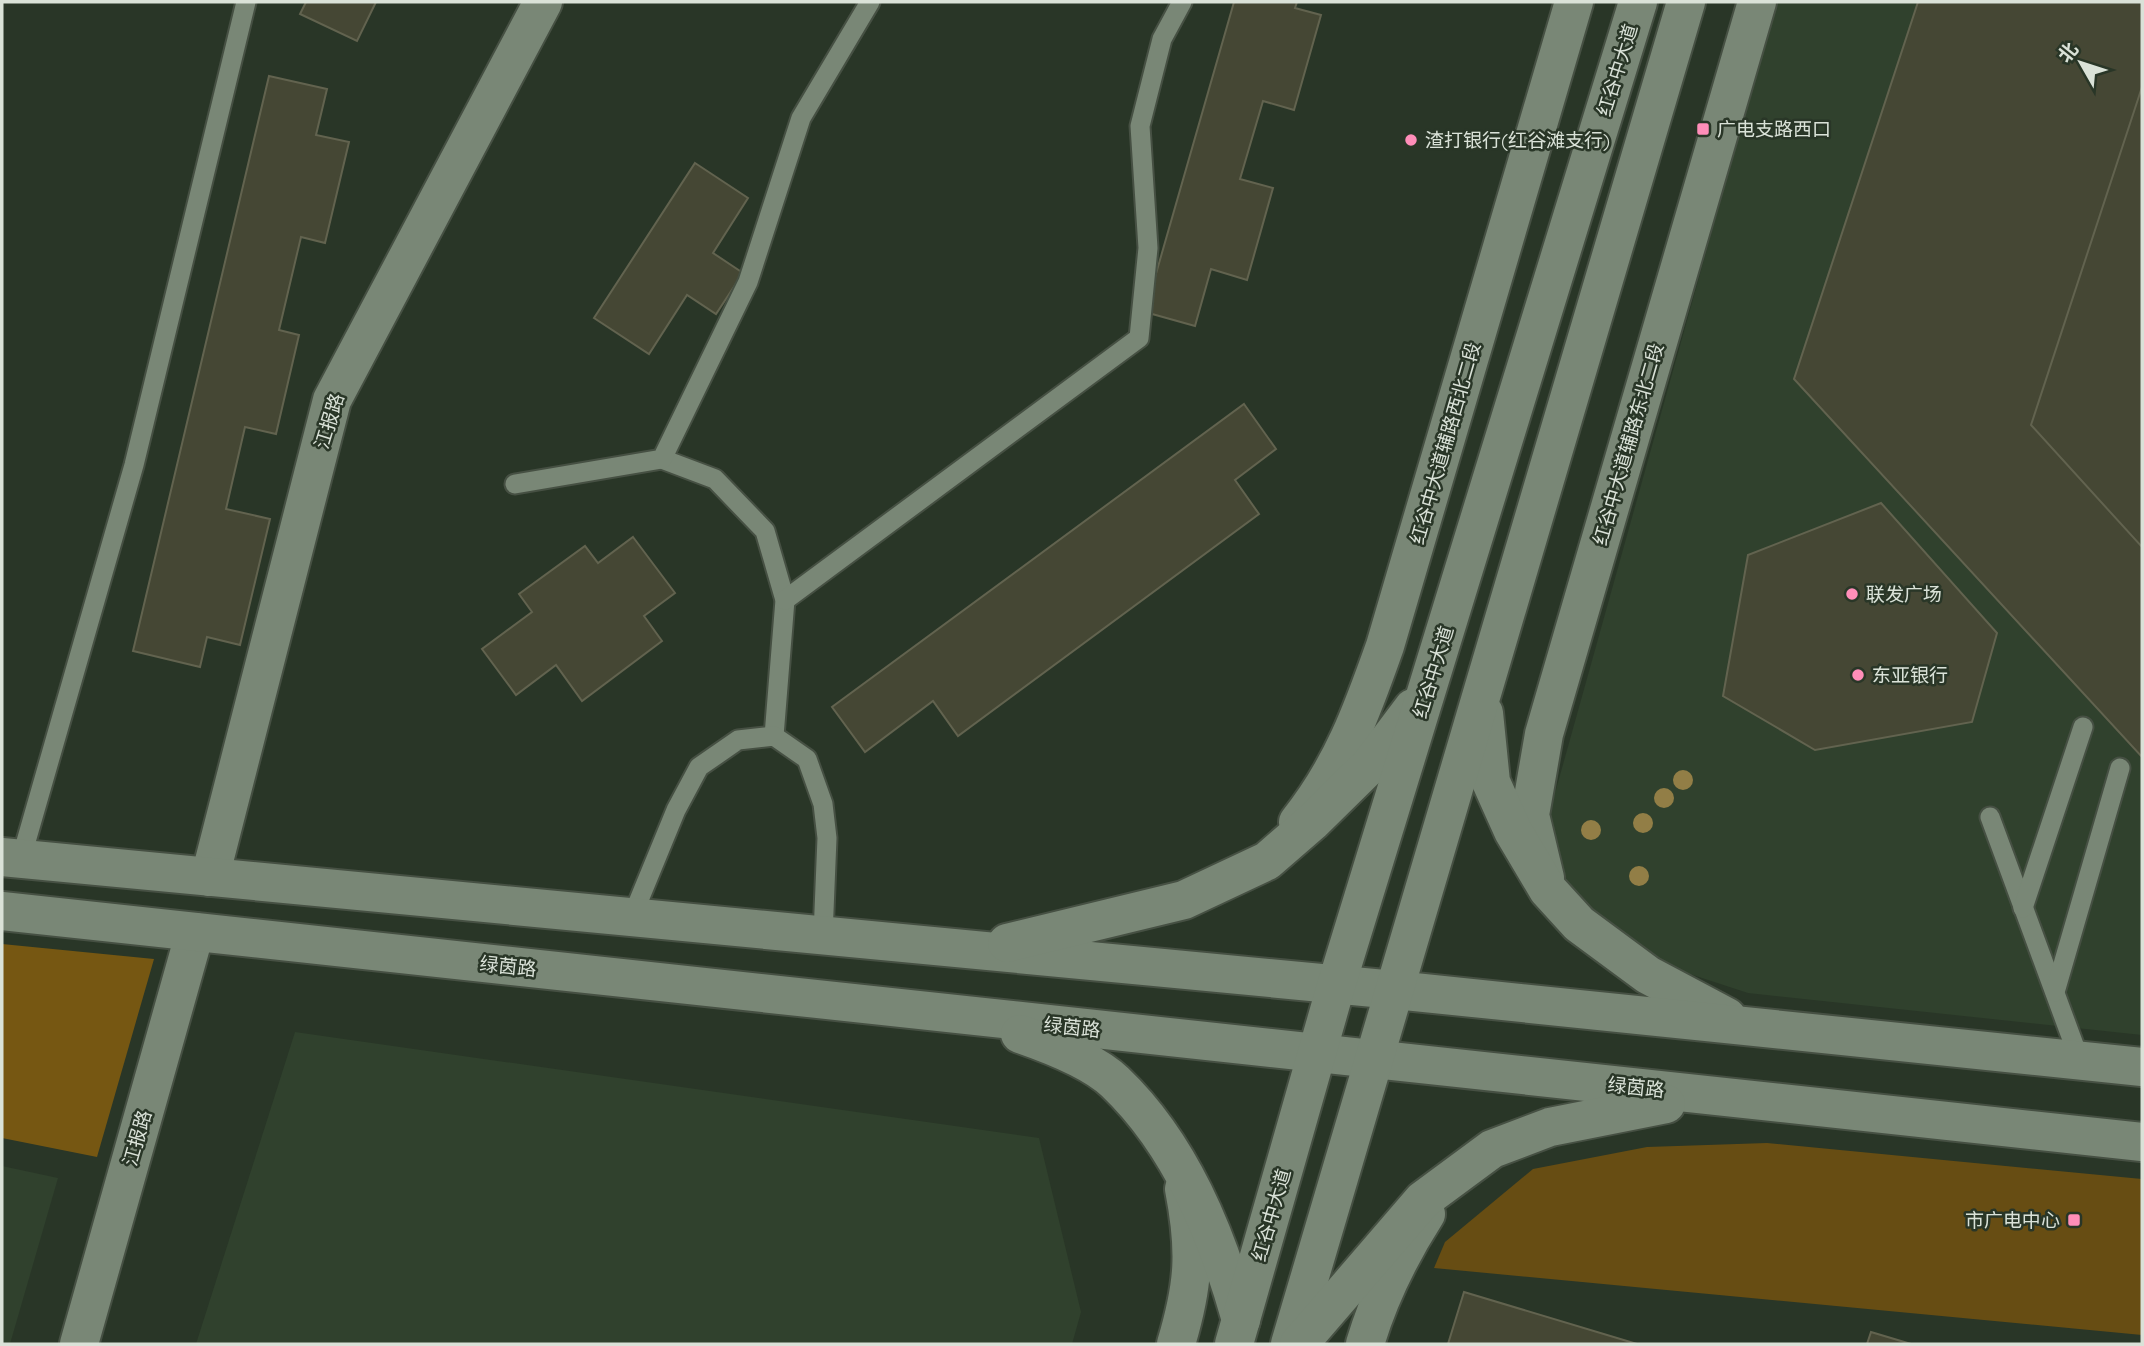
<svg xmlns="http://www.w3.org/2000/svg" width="2144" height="1346" font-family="Quicksand,'Noto Sans SC',sans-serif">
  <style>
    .built { fill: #30412d }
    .green { fill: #674d13 }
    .forest { fill: #765712 }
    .building { fill: #454734; stroke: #62634f; stroke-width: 2 }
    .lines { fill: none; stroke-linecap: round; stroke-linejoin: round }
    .service-casing { stroke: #465043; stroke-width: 23 }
    .tertiary-casing { stroke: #465043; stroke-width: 42 }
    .secondary-casing { stroke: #465043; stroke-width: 42 }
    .service { stroke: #798776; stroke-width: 19 }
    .tertiary { stroke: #798776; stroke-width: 38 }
    .secondary { stroke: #798776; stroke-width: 38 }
    .tree { fill: #927e46 }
    .poi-dot { fill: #ff8eb9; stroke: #293627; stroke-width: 2.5 }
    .labels { text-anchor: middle; stroke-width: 5; stroke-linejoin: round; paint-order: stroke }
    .street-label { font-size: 19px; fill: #dae2d8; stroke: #293627 }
    .poi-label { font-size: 19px; fill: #dae2d8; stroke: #293627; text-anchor: start }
  </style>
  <rect width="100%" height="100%" fill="#293627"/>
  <g class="built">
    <polygon points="1776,2 2142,2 2142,1035 1748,993 1647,960 1568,887 1550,811"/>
    <polygon points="295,1032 1039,1138 1081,1312 1072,1344 196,1344"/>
    <polygon points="2,1166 58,1178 10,1344 2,1344"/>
  </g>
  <polygon class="green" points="1767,1143 2142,1179 2142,1335 1434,1268 1445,1242 1533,1169 1647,1147"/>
  <polygon class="forest" points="2,944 154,959 97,1157 2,1138"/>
  <g class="building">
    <polygon points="306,2 376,2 357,41 300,14"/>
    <polygon points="1234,2 1297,2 1295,8 1321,15 1294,110 1263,101 1240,179 1273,188 1247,280 1211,269 1195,326 1145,312"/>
    <polygon points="1918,2 2142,2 2142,757 1794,379"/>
    <polygon points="269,76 327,89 316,135 349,142 325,243 301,237 279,330 299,335 276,434 245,427 226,509 270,519 240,645 207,637 200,667 133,651"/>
    <polygon points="2142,87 2142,547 2031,425"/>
    <polygon points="695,163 748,198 713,253 743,273 716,314 687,295 649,354 594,318"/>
    <polygon points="1244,404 1276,449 1235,480 1259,514 958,736 933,701 865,752 832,707"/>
    <polygon points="1881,503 1997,633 1972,722 1815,750 1723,696 1748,555"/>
    <polygon points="633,537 675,593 644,616 662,641 582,701 556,665 516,695 482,649 532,612 519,594 585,546 598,563"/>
    <polygon points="1464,1292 1637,1344 1448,1344"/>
    <polygon points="1871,1332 1911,1344 1867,1344"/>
  </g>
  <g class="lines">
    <defs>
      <g id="service">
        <polyline points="662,459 715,479 765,531 785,600 774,736"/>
        <polyline points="515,484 662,459 748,282 801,118 870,2"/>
        <polyline points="785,600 1139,338 1148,248 1140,126 1162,39 1182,2"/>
        <polyline points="1990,817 2080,1061"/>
        <polyline points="21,859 134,465 246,2"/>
        <polyline points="2023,908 2083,727"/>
        <polyline points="632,917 676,810 699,767 738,740 774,736 807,759 823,804 827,838 823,935"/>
        <polyline points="2055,992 2120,768"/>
      </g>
      <g id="tertiary">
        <path d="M1298,822C1342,767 1362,711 1385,646L1574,2"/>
        <polyline points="210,877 332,400 543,2"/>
        <polyline points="1545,878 1530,815 1544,734 1757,2"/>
        <polyline points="79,1344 195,932"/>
        <path d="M1176,1344C1194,1284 1196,1251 1184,1189"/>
        <path d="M1365,1344C1379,1297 1399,1256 1426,1214"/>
      </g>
      <g id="secondary">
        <polyline points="1484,713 1491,782 1513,831 1548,890 1579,924 1648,975 1727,1017"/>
        <polyline points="2,857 1395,990 2142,1067"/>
        <polyline points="2,911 2142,1142"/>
        <polyline points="1007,943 1184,900 1267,861 1312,822 1370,765 1413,708"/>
        <path d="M1020,1034C1049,1044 1093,1061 1115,1082C1181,1145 1217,1235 1241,1320"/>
        <polyline points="1234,1344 1336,986 1638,2"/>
        <polyline points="1290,1344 1686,2"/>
        <polyline points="1299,1344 1423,1200 1492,1149 1550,1127 1666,1104"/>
      </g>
    </defs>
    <use href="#service" class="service-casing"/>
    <use href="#tertiary" class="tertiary-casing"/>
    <use href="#secondary" class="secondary-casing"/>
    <use href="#service" class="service"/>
    <use href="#tertiary" class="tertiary"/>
    <use href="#secondary" class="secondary"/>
  </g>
  <g class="tree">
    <circle cx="1683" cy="780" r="10"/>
    <circle cx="1664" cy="798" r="10"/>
    <circle cx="1643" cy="823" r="10"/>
    <circle cx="1591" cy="830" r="10"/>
    <circle cx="1639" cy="876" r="10"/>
  </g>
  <g class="poi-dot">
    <rect x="1696" y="122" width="14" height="14" rx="3.5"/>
    <circle cx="1411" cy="140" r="7"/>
    <circle cx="1852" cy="594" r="7"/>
    <circle cx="1858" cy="675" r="7"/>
    <rect x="2067" y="1213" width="14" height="14" rx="3.5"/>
  </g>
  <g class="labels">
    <g class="street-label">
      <text transform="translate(1617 70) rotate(-73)" y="7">红谷中大道</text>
      <text transform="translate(329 421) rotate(-73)" y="7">江报路</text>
      <text transform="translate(1445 443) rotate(-74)" y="7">红谷中大道辅路西北二段</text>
      <text transform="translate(1628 444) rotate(-74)" y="7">红谷中大道辅路东北二段</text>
      <text transform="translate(1433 672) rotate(-73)" y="7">红谷中大道</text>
      <text transform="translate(508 966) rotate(6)" y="7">绿茵路</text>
      <text transform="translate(1072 1027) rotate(6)" y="7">绿茵路</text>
      <text transform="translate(1636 1087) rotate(6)" y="7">绿茵路</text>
      <text transform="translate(137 1138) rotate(-74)" y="7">江报路</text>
      <text transform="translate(1271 1215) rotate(-74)" y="7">红谷中大道</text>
    </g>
    <g class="poi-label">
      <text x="1717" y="136">广电支路西口</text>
      <text x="1425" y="147">渣打银行(红谷滩支行)</text>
      <text x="1866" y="601">联发广场</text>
      <text x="1872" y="682">东亚银行</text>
      <text x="2060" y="1227" text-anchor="end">市广电中心</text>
    </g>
  </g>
  <rect width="2144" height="1346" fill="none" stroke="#dae2d8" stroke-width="7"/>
  <g transform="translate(2081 63) rotate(309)" stroke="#293627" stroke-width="5" paint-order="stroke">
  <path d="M0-5L12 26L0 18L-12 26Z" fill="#dae2d8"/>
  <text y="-10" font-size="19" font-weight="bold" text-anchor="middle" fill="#dae2d8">北</text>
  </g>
</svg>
